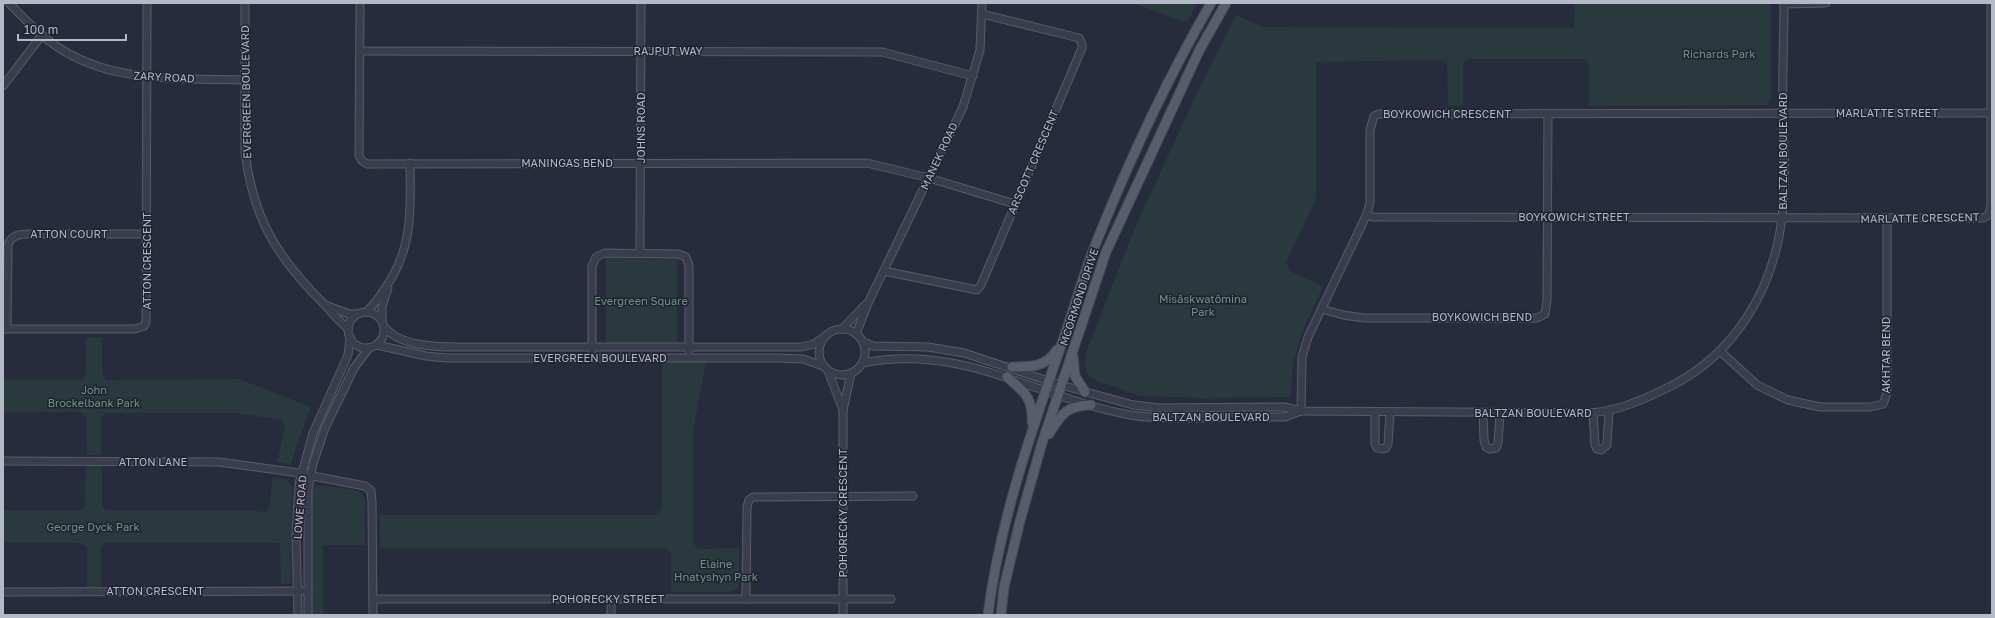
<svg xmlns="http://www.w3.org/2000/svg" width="1995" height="618" font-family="'Golos Text',sans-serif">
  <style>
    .green { fill: #29393e }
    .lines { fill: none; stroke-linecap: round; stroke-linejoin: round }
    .minor-casing { stroke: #585c6a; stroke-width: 9 }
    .major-casing { stroke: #434755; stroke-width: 11 }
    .minor { stroke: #3a3e4c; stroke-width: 7 }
    .major { stroke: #585d6c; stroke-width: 9 }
    .labels { text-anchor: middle; stroke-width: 3; stroke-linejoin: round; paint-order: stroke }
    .street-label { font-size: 11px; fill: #b5b9c7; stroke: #1f2331 }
    .park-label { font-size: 11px; fill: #6e967e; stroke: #1f2331 }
  </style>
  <rect width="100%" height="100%" fill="#262c3c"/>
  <g class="green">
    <polygon points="1133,3 1197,3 1187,23"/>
    <path d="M1575,3H1771V100L1767,105L1589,106V64L1584,59H1469L1463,63V106H1448L1447,64L1443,60L1316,62V199L1286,262L1290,271L1323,286L1302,333L1293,363L1291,397L1203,398L1140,396L1092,379C1082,371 1085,358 1088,347L1134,230L1195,97L1236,15L1263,27L1574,28Z"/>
    <polygon points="606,258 677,259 677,344 606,344"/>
    <polygon points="86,338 102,338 102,374 107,380 239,379 311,407 296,447 291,465 277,462 285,426 282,420 236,413 106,413 101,418 101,455 87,455 86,417 81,412 3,412 3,380 82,380 86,374"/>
    <polygon points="662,362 706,362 693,431 693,543 698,549 739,548 739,584 737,590 728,592 671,592 671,553 665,548 380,548 380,515 656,515 662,509"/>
    <polygon points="86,461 102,461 102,506 107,510 251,510 264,512 269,508 273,477 286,479 292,486 291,584 281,584 280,543 106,542 101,547 101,592 87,592 87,548 81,543 3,542 3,510 82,510 85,506"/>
    <polygon points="321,485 354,490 363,495 365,501 365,545 323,545 323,615 312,615 312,490 315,486"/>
  </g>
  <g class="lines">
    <defs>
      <g id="minor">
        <path d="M9,3C20,14 30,25 42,35C99,85 175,78 246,80"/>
        <path d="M245,3V152C253,218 276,256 323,303C331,312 339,321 348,329"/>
        <polyline points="360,3 359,155 362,161 367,164 867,163 929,178 1015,204"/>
        <polyline points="1784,4 1826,3"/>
        <polyline points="360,51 882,52 973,76"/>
        <polyline points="3,86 42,35"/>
        <polyline points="1367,214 1372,217 1983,218 1989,215 1991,204 1991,3"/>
        <polyline points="640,253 641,3"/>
        <polyline points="884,271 977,290 981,285 1082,48 1082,44 1079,38 982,14"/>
        <polyline points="328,306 349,314 358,314"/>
        <polyline points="1322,309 1343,315 1364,318 1537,318 1545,314 1547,300 1548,114"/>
        <path d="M367,311C374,305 379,298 384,290C413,249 411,211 410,163"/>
        <circle cx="366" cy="330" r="18"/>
        <polyline points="382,320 382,307 388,288"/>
        <path d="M384,326C398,346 435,347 457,347H802L814,344L823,338"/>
        <circle cx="842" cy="352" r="23"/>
        <polyline points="3,329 135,329 144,326 146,322 147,3"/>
        <path d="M7,329L8,245C11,235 20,234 30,234H147"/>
        <polyline points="842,329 866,304"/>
        <polyline points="856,334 869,301 963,107 980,50 982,3"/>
        <path d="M863,342L873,346L928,347L964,353L1061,385L1133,405L1160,408L1284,407L1301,411L1585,413C1615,413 1645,399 1671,386C1736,353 1774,288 1782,217C1786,183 1784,149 1783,115C1782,77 1784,40 1784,3"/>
        <polyline points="377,345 426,356 446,358 778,358 803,359 823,366"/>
        <polyline points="1720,351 1757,385 1788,400 1820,407 1871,407 1883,404 1887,393 1887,219"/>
        <polyline points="592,358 592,266 596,257 605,253 678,254 686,257 689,266 689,351"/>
        <path d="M863,363C964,343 1036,398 1130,415C1155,419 1179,418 1203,418C1230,417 1258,417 1285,417L1301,411"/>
        <polyline points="828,371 843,410"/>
        <polyline points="1301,411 1302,357 1308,337 1367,214 1370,202 1370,130 1374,116 1379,114 1991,113"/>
        <polyline points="1375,412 1375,444 1377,448 1381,449 1386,448 1388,444 1390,412"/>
        <polyline points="1483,413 1484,440 1486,447 1490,449 1496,448 1498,443 1500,413"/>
        <polyline points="1593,413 1595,445 1597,449 1601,450 1607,445 1609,410"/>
        <polyline points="3,461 219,462 292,472 365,486 371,491 372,502 373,615"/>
        <polyline points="3,592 308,591"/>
        <polyline points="373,599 891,599"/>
        <polyline points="746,599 747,507 749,500 753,497 913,496"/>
        <polyline points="298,615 296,534 299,484 313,433 348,355 350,337"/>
        <polyline points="308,615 308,490 313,464 325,428 354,368 369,348"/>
        <polyline points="611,615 611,600"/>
        <polyline points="843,615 843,410 851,373"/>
      </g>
      <g id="major">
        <polyline points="1073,356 1075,376 1085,392"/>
        <path d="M1012,367C1031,367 1046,367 1057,350"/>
        <path d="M1007,377C1024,392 1033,397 1032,422"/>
        <path d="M1049,434C1062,413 1066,406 1091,405"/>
        <path d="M988,615C999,524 1032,429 1062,343C1074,310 1083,275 1096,243C1129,161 1167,79 1211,3"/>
        <polyline points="1001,615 1004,587 1020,521 1042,443 1106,252 1199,51 1226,3"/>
      </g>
    </defs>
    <use href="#minor" class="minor-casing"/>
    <use href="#major" class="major-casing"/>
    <use href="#minor" class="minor"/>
    <use href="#major" class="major"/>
  </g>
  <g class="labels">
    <g class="street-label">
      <text x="668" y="55">RAJPUT WAY</text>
      <text transform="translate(164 77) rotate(3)" y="4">ZARY ROAD</text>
      <text transform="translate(246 92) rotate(-91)" y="4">EVERGREEN BOULEVARD</text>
      <text x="1887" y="117">MARLATTE STREET</text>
      <text x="1447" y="118">BOYKOWICH CRESCENT</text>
      <text transform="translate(641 128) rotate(-90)" y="4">JOHNS ROAD</text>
      <text transform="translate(1783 151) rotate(-90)" y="4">BALTZAN BOULEVARD</text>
      <text transform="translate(939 156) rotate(-65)" y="4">MANEK ROAD</text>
      <text transform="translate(1033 162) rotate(-67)" y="4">ARSCOTT CRESCENT</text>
      <text x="567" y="167">MANINGAS BEND</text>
      <text x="1574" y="221">BOYKOWICH STREET</text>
      <text transform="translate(1920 218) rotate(-1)" y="4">MARLATTE CRESCENT</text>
      <text x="69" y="238">ATTON COURT</text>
      <text transform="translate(147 261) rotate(-90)" y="4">ATTON CRESCENT</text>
      <text transform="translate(1079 297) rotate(-72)" y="4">MCORMOND DRIVE</text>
      <text x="1482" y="321">BOYKOWICH BEND</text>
      <text transform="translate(1886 355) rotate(-90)" y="4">AKHTAR BEND</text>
      <text x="600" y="362">EVERGREEN BOULEVARD</text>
      <text x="1533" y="417">BALTZAN BOULEVARD</text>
      <text x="1211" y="421">BALTZAN BOULEVARD</text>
      <text x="153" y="466">ATTON LANE</text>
      <text transform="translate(300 507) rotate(-85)" y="4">LOWE ROAD</text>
      <text transform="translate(843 513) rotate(-90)" y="4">POHORECKY CRESCENT</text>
      <text x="155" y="595">ATTON CRESCENT</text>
      <text x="608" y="603">POHORECKY STREET</text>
    </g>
    <g class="park-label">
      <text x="1719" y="58">Richards Park</text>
      <text x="1203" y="303">Misâskwatômina<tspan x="1203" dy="13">Park</tspan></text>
      <text x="641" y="305">Evergreen Square</text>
      <text x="94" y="394">John<tspan x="94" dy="13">Brockelbank Park</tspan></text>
      <text x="93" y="531">George Dyck Park</text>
      <text x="716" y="568">Elaine<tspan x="716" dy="13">Hnatyshyn Park</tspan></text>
    </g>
  </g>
  <rect width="1995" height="618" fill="none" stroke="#b5b9c7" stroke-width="8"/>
  <path d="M18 34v6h108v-6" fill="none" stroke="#b5b9c7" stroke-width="2"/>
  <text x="24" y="34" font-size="12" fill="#b5b9c7" stroke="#1f2331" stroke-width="3" paint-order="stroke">100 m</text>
</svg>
